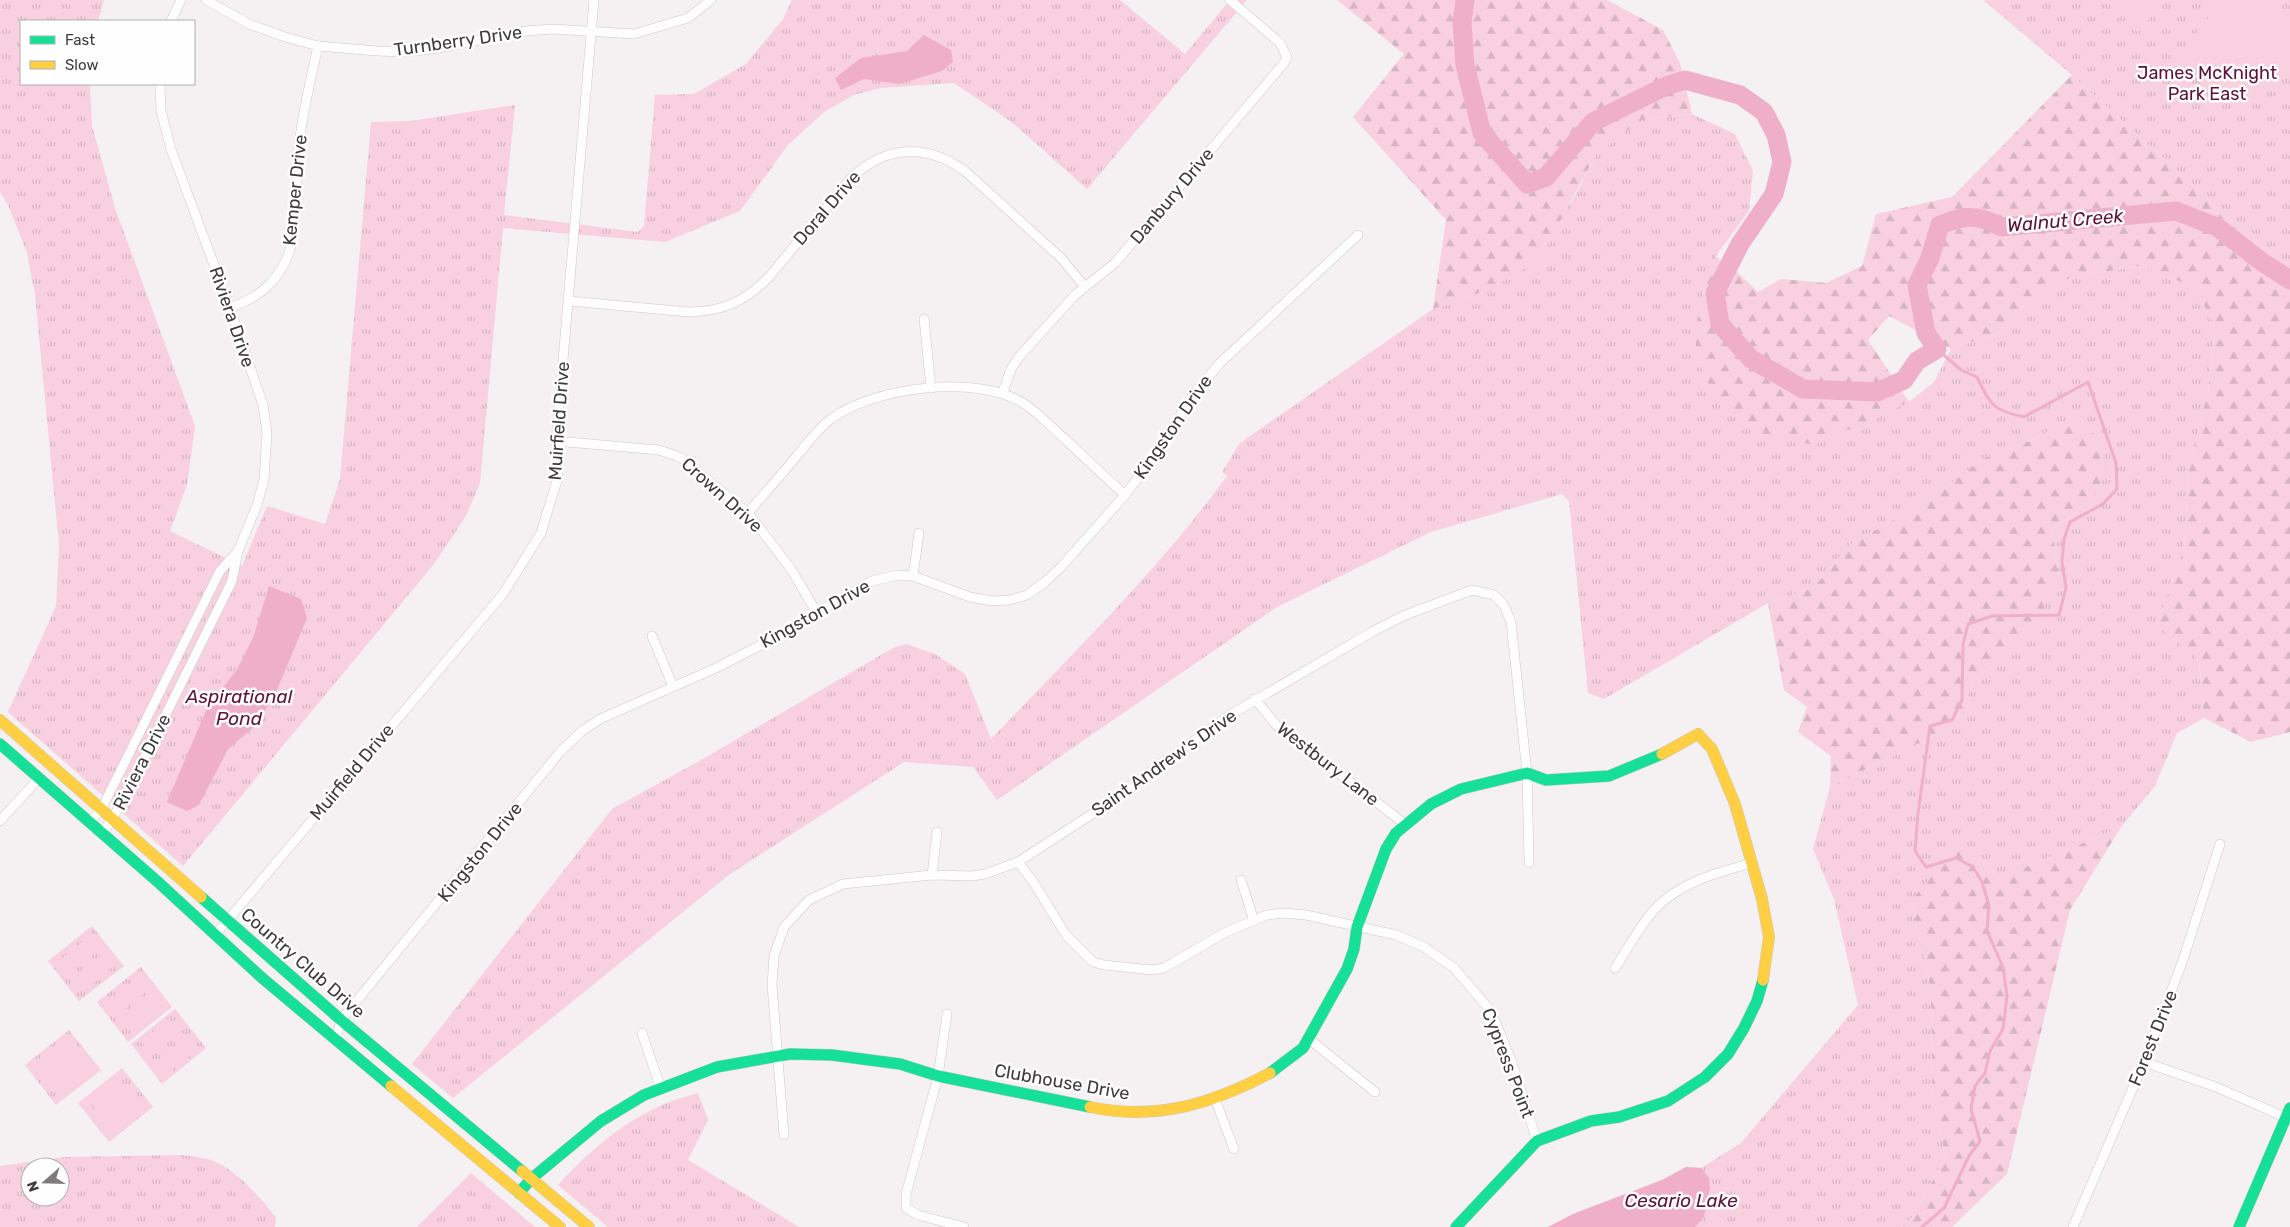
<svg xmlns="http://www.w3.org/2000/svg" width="2290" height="1227" font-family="Rubik,sans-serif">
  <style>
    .grass { fill: url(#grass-tufts); fill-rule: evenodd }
    .forest { fill: url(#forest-firs) }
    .pitch { fill: #f8d0df }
    .water { fill: #f0afc9 }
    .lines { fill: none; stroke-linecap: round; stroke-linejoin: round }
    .stream { stroke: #f0afc9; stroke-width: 3 }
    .river { stroke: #f0afc9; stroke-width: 19 }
    .street-casing { stroke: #cdc9ca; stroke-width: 10 }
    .fast-casing { stroke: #cdc9ca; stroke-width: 12 }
    .slow-casing { stroke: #cdc9ca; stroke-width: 12 }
    .street { stroke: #fefdfd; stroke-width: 9 }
    .fast { stroke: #16e098; stroke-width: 11 }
    .slow { stroke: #ffcf43; stroke-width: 11 }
    .labels { text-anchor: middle; stroke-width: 5; stroke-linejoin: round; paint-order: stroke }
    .street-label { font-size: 18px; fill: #3f3b3c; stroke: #fefefe }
    .park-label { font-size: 18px; fill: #601038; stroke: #fefefe }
    .water-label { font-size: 19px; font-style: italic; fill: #61123a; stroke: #fefefe }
  </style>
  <defs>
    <pattern id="grass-tufts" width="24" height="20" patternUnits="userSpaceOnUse" patternTransform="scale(1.25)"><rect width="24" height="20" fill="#f8d0df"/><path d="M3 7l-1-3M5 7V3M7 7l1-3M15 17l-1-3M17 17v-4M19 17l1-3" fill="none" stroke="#d6b4c0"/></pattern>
    <pattern id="forest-firs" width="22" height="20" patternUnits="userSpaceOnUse" patternTransform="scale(1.25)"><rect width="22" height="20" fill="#f8d0df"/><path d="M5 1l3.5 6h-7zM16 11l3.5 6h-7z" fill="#d6b4c0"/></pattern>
  </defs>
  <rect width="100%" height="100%" fill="#f5f0f2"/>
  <g class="grass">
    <polygon points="0,0 104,0 98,21 21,21 21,84 90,84 92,126 115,208 195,426 187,485 170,531 242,566 267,506 325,524 340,479 371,122 410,121 515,105 504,215 638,232 644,226 655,95 694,94 746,64 783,19 792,0 1120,0 1185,54 1230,0 1247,0 1087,189 1013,123 954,83 881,88 854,95 824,112 788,145 740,211 665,242 503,228 480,483 466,516 434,564 183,866 8,712 56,606 59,545 35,295 27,253 8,205 0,192"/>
    <polygon points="1983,0 2290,0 2290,274 2072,75"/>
    <path d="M1692,114L1735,134L1753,171L1749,211L1715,257L1700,304L1909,402L1934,382L1951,349L1997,334L2023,307L2070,278L2138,266L2194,287L2215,326L2208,391L2189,466L2184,548L2157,625L2199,660L2204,718L2177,733L2155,786L2121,827L1998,879L1981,857L1911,901L1931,989L1932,1090L1945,1158L1911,1219L1897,1227H1548L1573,1214L1662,1180L1686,1167L1701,1168L1741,1143L1858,1005L1834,899L1813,849L1830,787L1964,721L1973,682L2007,654L2059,576L2052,530L2089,504L2071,418L2035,439L1984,458L1930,499L1851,544L1813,588L1768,603L1604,699L1588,693L1569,501L1562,494L1431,532L1277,607L997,800L973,767L904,762L730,874L453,1098L412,1064L612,809L703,759L893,648L906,644L935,654L965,674L991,739C1072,654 1158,571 1227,476L1222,472L1240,443L1433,309L1488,290L1572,202L1597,153L1642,120Z"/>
    <polygon points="92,926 124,966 79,1001 48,961"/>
    <polygon points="141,967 172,1007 128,1042 97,1002"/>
    <polygon points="175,1009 206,1048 162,1084 131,1044"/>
    <polygon points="69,1030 101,1070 56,1105 25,1065"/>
    <polygon points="122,1068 153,1107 109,1142 78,1103"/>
    <path d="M698,1093L708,1120L688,1160L799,1227H608L558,1185C587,1154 618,1125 658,1107C670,1101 685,1097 698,1093Z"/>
    <path d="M182,1155C193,1156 206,1158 216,1162C237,1171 264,1201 276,1218L275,1227H0V1166L65,1157ZM30,1167H60V1197H30Z"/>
    <polygon points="471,1173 535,1227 417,1227"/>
  </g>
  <g class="forest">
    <polygon points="1337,0 1607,0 1663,30 1680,63 1692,114 1642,120 1597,153 1539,260 1488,290 1433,309 1446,220 1353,117 1404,54"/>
    <polygon points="2072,75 2290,274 2290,732 2251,742 2204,718 2199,660 2157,625 2184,548 2189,466 2208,391 2215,326 2194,287 2138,266 2070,278 2023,307 1997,334 1951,349 1889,316 1868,340 1909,402 1815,445 1761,435 1718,404 1695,354 1700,304 1715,256 1740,275 1758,292 1781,279 1826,283 1862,266 1876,214 1952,197"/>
    <polygon points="2071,418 2100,438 2107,473 2089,504 2052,530 2059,576 2037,622 2007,654 1973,682 1964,721 1830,787 1831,756 1798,732 1807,707 1784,690 1768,603 1813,588 1851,544 1930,499 1984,458 2035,439"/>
    <polygon points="2121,827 2070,910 2007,1174 1952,1227 1897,1227 1911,1219 1945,1158 1932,1090 1931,989 1911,901 1954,848 1981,857 1998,879"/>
  </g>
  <g class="pitch">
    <polygon points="2110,0 2165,0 2138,33"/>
    <path d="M2223,0H2272L2290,15V76C2245,103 2213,83 2174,61Z"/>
    <polygon points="88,937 99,950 70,973 60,960"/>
    <polygon points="102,954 113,967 84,991 73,977"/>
    <polygon points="137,978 147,991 119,1014 108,1001"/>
    <polygon points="151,995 162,1008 133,1032 123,1018"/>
    <polygon points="169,1018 180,1032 152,1055 141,1042"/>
    <polygon points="185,1038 196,1051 167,1074 157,1061"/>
    <polygon points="64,1040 75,1054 47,1077 36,1063"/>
    <polygon points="78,1058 89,1071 61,1094 50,1081"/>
    <polygon points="117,1078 128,1091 100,1114 89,1101"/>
    <polygon points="131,1095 142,1109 114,1132 103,1119"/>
  </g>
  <g class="water">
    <polygon points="924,35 951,50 953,62 942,71 899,84 864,79 841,90 835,78 861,58 907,51"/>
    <polygon points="269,586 301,599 307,618 274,697 256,725 228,749 199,805 187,811 167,802 207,708 238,668 254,635"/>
    <polygon points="1686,1167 1701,1168 1709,1178 1710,1188 1704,1217 1695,1227 1548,1227 1573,1214 1662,1180"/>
  </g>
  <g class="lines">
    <path class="stream" d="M1922,1227L1944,1208L1969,1156L1980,1141L1971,1109L1975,1086L1985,1073L1990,1051L2003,1029L2007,996L2003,967L1987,931L1989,905L1982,882L1973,867L1956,858L1926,867L1915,851L1918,814L1930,726L1952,720L1962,700L1963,645L1968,624L1992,616L2059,615L2066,588L2062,561L2064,539L2070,522L2103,504L2117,489L2116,463L2088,382L2024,417C1994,411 1990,405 1977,377L1961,370L1937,349"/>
    <path class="river" d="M1465,0L1462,23L1465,65L1482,133L1527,184L1546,177L1593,122L1666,86L1685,80L1740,95L1764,112L1776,135L1782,162L1774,194L1740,244L1715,293L1720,324L1751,359L1803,389L1877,392L1904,380L1917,361L1937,349L1926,333L1917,285L1930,258L1940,225C1965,215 1977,214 2001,227L2176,211L2217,227L2262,262L2290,280"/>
    <defs>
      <g id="street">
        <polyline points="206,0 249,24 285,37 318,46 377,51 405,52 433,49 526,31 553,29 634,34 688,18 711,0"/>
        <polyline points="171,21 181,0"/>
        <path d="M569,301L688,312C722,312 746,301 769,277L850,179C886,145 925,143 965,171L1061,258L1085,287"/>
        <path d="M230,308C256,298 274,286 286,260C298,236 296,176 299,147C302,113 311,79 318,46"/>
        <polyline points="924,319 931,388"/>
        <polyline points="1003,392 1011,369 1019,357 1075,295 1115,263 1284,63 1287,57 1280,43 1230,0"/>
        <polyline points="556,441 659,450 680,457 748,513 791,569 817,613"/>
        <path d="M748,513C765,493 783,473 800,452C809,441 819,428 831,419C873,387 977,374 1023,403C1039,413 1052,428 1066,440C1086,459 1105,477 1125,495"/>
        <polyline points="913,576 919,533"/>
        <polyline points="652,636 673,686"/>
        <polyline points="1255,699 1277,726 1405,824"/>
        <polyline points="0,821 39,778"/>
        <polyline points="90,822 102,808 220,571 238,551"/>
        <polyline points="102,833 113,818 133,781 232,581 238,551 257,505 264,480 267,433 263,405 230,308 171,149 161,111 160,84"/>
        <polyline points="1018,862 1034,883 1066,935 1093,962 1104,965 1152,970 1164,968 1226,932 1267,915 1284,913 1306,915 1396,935 1424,947 1454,968 1491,1011 1511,1060 1537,1141"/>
        <polyline points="932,875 937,832"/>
        <polyline points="1241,880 1254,921"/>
        <polyline points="216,934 503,594 541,533 558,477 556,441 594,0"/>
        <path d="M1615,968C1630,946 1644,916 1666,899C1691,879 1721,872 1751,863"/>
        <polyline points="947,1014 938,1076 906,1194 906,1208 918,1215 964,1227"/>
        <polyline points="642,1033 661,1089"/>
        <polyline points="1309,1039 1375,1092"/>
        <polyline points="336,1040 341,1020 560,752 582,731 600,719 716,668 759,646 872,581 898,575 913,576 970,597 991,601 1010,600 1027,595 1045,582 1061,567 1125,495 1150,462 1194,394 1220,363 1358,235"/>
        <polyline points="2144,1062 2216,1087 2287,1118"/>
        <polyline points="1215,1099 1234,1149"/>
        <polyline points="784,1135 772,985 774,956 784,927 809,900 843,884 932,875 972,876 985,874 1018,862 1092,814 1230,715 1372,632 1403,616 1472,590 1494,595 1504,605 1511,622 1527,773 1529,863"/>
        <polyline points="2073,1227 2144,1062 2183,960 2220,844"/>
      </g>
      <g id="fast">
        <polyline points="0,744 158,882 261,977 391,1086"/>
        <polyline points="201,897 341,1020 522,1171"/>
        <polyline points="1270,1073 1303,1048 1347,969 1354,949 1357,927 1386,849 1396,833 1431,804 1461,789 1527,773 1546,780 1609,776 1662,754"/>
        <polyline points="519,1193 531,1179 601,1121 644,1095 717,1067 790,1054 832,1055 900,1064 938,1076 1090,1107"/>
        <polyline points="1456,1227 1537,1141 1591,1121 1619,1117 1668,1101 1705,1077 1728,1054 1744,1028 1757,1001 1763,980"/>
        <polyline points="2239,1227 2290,1108"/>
      </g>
      <g id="slow">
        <polyline points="0,720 201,897"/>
        <polyline points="1662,754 1698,734 1712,749 1735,804 1762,899 1769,937 1763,980"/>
        <polyline points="391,1086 560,1227"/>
        <path d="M1090,1107C1156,1121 1211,1104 1270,1073"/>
        <polyline points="522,1171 589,1227"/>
      </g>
    </defs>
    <use href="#street" class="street-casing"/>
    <use href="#fast" class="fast-casing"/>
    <use href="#slow" class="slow-casing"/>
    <use href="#street" class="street"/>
    <use href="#fast" class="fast"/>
    <use href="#slow" class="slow"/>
  </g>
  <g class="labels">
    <g class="street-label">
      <text transform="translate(458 41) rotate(-8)" y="6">Turnberry Drive</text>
      <text transform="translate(295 190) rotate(-84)" y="6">Kemper Drive</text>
      <text transform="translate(1172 196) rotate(-50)" y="6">Danbury Drive</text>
      <text transform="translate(827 208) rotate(-49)" y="6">Doral Drive</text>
      <text transform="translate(232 317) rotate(71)" y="6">Riviera Drive</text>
      <text transform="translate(559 421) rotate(-86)" y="6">Muirfield Drive</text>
      <text transform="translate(1173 427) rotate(-55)" y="6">Kingston Drive</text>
      <text transform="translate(722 495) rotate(42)" y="6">Crown Drive</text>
      <text transform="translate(815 614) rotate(-29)" y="6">Kingston Drive</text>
      <text transform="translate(142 762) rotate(-63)" y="6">Riviera Drive</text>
      <text transform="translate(1164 763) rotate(-35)" y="6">Saint Andrew's Drive</text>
      <text transform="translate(1328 764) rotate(38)" y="6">Westbury Lane</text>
      <text transform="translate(352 772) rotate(-50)" y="6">Muirfield Drive</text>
      <text transform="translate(480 852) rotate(-51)" y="6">Kingston Drive</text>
      <text transform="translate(303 963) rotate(41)" y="6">Country Club Drive</text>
      <text transform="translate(2153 1038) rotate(-68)" y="6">Forest Drive</text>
      <text transform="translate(1508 1063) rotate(69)" y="6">Cypress Point</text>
      <text transform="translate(1062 1082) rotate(10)" y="6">Clubhouse Drive</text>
    </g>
    <g class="park-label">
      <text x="2207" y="79">James McKnight<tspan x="2207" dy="21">Park East</tspan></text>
    </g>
    <g class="water-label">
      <text transform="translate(2065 220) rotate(-5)" y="7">Walnut Creek</text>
      <text x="239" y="703">Aspirational<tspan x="239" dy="22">Pond</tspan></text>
      <text x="1681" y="1207">Cesario Lake</text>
    </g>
  </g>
  <rect x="20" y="20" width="175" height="65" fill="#fefefe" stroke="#b2b0b0"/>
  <rect x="30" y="36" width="25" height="8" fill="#16e098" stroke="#b2b0b0"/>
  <text x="65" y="45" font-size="15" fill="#3f3b3c">Fast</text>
  <rect x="30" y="61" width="25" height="8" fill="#ffcf43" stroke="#b2b0b0"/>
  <text x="65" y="70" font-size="15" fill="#3f3b3c">Slow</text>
  <g transform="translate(45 1182) rotate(250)"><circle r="24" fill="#fefefe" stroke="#b2b0b0"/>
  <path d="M0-4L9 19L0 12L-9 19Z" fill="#7f7a7c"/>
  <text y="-8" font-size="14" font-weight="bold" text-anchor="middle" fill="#3f3b3c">N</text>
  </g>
</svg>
